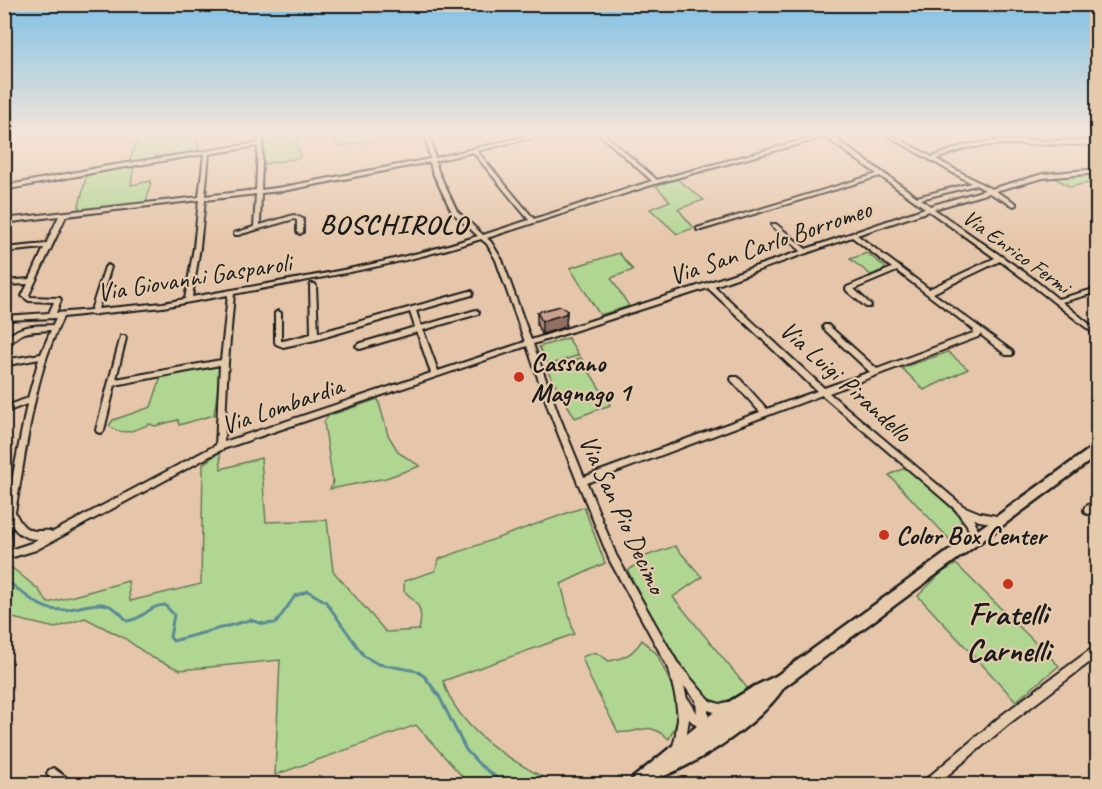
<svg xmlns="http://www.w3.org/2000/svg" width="1102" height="789" font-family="Caveat,sans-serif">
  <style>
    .green { fill: #b0d692; stroke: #667957; stroke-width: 1.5 }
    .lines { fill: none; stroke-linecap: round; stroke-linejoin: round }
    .stream { stroke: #5c8a95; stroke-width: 3 }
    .minor-casing { stroke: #1c1c1c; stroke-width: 4 }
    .major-casing { stroke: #1c1c1c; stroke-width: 5 }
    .minor { fill: #e5caac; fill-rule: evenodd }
    .major { fill: #e5caac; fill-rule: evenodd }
    .wall { fill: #b28a7b; stroke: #1c1c1c; stroke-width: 1.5 }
    .shaded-wall { fill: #917064; stroke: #1c1c1c; stroke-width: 1.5 }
    .building { fill: #cfa08f; stroke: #1c1c1c; stroke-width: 1.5 }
    .poi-dot { fill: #c8321e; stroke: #e5caac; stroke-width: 2 }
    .labels { text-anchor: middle; stroke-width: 4.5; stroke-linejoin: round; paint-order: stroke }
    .far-street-label { font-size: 22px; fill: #1c1c1c; stroke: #e5caac }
    .street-label { font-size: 26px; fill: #1c1c1c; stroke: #e5caac }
    .poi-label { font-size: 26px; font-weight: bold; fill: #1c1c1c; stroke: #e5caac; text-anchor: start }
    .far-district-label { font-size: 27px; font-weight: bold; letter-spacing: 1.5px; fill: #1c1c1c; stroke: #e5caac }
    .near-poi-label { font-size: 32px; font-weight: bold; fill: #1c1c1c; stroke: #e5caac }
  </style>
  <rect width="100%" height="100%" fill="#e6c6aa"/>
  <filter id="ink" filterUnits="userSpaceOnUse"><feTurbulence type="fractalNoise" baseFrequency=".0167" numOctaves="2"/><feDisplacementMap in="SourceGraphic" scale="12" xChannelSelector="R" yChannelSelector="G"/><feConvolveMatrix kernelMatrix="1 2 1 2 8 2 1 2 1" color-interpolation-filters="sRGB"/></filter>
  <g filter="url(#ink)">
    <g class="green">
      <polygon points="122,132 197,132 199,152 129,163 139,134 119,138"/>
      <polygon points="265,132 301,132 302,137 297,139 300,158 263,164"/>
      <polygon points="361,132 414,132 338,147 335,137"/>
      <polygon points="134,165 131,185 151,181 146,203 141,205 78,210 87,173"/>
      <polygon points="1097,173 1097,181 1070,187 1053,177"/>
      <polygon points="677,179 704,200 678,209 694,228 677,234 650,209 670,201 656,186"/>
      <polygon points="619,253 633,270 611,278 629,306 600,315 570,268"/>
      <polygon points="867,253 885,267 885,269 871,275 850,259"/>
      <polygon points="568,338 579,355 549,365 539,347"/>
      <polygon points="948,352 968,369 924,390 902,368"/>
      <polygon points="581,358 610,405 575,418 547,370"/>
      <path d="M221,366L214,415L179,425L178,420L155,426L150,424C135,430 123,437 109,426L113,420L151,407L161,377Z"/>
      <polygon points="378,399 388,435 399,453 420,466 386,478 330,489 333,483 324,422 328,416"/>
      <path d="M220,452L221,469L261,458L266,522L327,520L333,571L386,632L419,630C424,610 419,604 404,591V581L435,571L439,559L584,507L605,563L561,584L574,634L443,681C460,733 511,760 555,784H469L416,725L275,775L280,660L180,670L151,657L124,638L85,618L55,628L9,617L5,621V562L38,589L48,603L128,581L130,601L201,584L203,464Z"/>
      <path d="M907,467L958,514C965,527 960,531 951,541L889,475Z"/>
      <path d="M675,546L702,577L673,597L749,690C741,696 731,705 720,703C691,699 642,597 628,571L646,556Z"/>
      <polygon points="956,564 1059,666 1016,701 918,596 941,573"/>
      <path d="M642,640L657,654L674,691L680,715L669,739C644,718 643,735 618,732L590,678L582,657L595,652L609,661C625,658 633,654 642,640Z"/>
    </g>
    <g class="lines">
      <path class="stream" d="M4,579C18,588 34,605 51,609C83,615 101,587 127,621C142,620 150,605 165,605L174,615L170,637L173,641L250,620L264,624L276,623L295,596L308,591L326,602L364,656L378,664L417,671L425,677L439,696L466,750L479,764L505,784"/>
      <defs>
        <g id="minor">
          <path d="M259,132H263L261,190L283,187L430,159L425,132H429L435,158L544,132H551V133L477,151L534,219L652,181L597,132H602L657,180L832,132H839V133L830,135L917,197L971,183L881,132H886L932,157L965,145L1002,140L1089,141L1076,132H1081L1098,141V145L1002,144L966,148L936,159L991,189L1043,174L1098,169V173L1043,178L995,191L1016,203V205L1014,206L989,193L934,209L1031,277L1058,299L1098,288V292L1062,302L1098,331V337L1027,281L1000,261L933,293L1012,351L1013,353L1012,355H1006L980,334L978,337L829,393L963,506L980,513L1002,517L1003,520L1002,523L999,524L979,521L973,518C976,524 981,535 978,541L975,542L972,541L967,525L955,509L822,395L587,483L616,555L677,662L710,701L720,704L727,702L731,703L732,707L731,711L720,714L708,710L709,722L712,727L709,733L705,734L701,733L699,728L689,719L686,739L681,753L677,754L673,753L672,749L675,739L678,719L676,700L669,669L610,561L579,485L577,482V481L550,413L527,346L223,449L36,550L13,557L4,554V521L27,404L4,413V407L28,398L39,359L4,366V360L41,354L51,330C28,332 20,329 6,350H4V342C17,324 33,326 53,325L56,318L4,320V316L49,313L54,302L29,301L22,296L28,284L4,285V281L30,279L44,248L4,252V248L46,244L59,216L4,223V219L199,197L204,154L108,170L4,190V186L108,166L258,143ZM825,137L877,174L697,228V230H701L880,176L925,208L806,249L776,224H772V226L801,251L707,283L531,340L502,260L491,242L487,238L658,183ZM258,146L256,190L205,196L209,154ZM473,152L529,220L483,235L457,211L438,171L435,161ZM430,162L432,171L452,212L478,236C385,266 288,280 192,297L200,247L205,200L256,194L254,227L234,233V235H238L294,219L297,220V232L300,234L303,232V219L294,215L260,225L261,193L283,191ZM976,185L985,190L930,206L921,199ZM199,200L194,247L185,299L163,303L98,309L111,267L108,265L105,267L91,310L56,313L61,300L60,298L30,297L29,295L66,216ZM929,211L995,258L929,289L857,235ZM852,237L892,268L847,287L846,289L847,291L866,307H870L871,305L854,289L897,271L974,330L973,333L877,369L828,325H824L823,327L824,329L870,372L824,388L714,286ZM481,239L487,244L496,260L525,342L438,371L423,330L478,314L479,312L476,310L421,326L416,311L472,295L473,293L472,291H470L318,333L316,286L315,284H311L310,286L311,334L283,341H281V313L278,311L275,313V342L276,344L283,347L315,340L410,312L415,327L358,344L356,346L360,349L417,332L431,373L224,442L228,362L234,294C317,278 401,265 481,239ZM708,288L817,391L767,409L738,377H732L731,379L732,381L760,412L584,477L558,413L533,344ZM228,295L221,360L116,379L126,338L125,336H121L96,430L97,432L100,433L103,432L104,430L115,385L220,365L216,445L53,532C48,530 44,531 38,531C25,531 20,523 15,512C24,465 29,416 43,369C48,351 55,334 63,317L91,314L93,315L96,314L163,307ZM12,525C18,535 27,539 38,539L31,543L13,549L5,545L7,544ZM684,686L696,700L697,713L689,700L687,699Z"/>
          <polygon points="1098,499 1098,508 1088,514 1085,513 1084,510 1085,507"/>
          <polygon points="1098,644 1098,656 1010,723 937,784 924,784 925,780 1002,715"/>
          <path d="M53,768L70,780L71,784C61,784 52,785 47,774L49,770Z"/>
        </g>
        <path id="major" d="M1098,443V455L784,687C761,723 703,760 664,776L662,775L651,784H631L633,778L719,708L755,686L776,676Z"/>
      </defs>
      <use href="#minor" class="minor-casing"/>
      <use href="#major" class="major-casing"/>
      <use href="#minor" class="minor"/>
      <use href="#major" class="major"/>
    </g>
    <polygon class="wall" points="567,311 566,324 565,327 542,334 537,325 537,312"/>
    <polygon class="shaded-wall" points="567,311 566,324 565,327 542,334 542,321"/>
    <polygon class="building" points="560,306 567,311 565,314 542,321 537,312"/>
  </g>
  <linearGradient id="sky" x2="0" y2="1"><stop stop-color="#81c1e7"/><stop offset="0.55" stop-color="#f4e5d9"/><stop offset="1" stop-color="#f4e5d9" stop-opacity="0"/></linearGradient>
  <rect width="1102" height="242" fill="url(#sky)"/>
  <g class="poi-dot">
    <circle cx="519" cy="377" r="6"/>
    <circle cx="884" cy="535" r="6"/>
    <circle cx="1008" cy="584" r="6"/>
  </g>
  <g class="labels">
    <g class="far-street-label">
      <text transform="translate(1017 251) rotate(36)" y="8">Via Enrico Fermi</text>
    </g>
    <g class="street-label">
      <text transform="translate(770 242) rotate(-19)" y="9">Via San Carlo Borromeo</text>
      <text transform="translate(194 277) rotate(-9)" y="9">Via Giovanni Gasparoli</text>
      <text transform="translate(846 381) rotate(42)" y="9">Via Luigi Pirandello</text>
      <text transform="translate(282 405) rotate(-19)" y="9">Via Lombardia</text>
      <text transform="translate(623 514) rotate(65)" y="9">Via San Pio Decimo</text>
    </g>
    <g class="poi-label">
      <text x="531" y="371">Cassano<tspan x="531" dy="30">Magnago 1</tspan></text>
      <text x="896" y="544">Color Box Center</text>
    </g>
    <g class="far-district-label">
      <text x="394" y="233">BOSCHIROLO</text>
    </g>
    <g class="near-poi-label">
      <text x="1008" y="624">Fratelli<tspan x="1008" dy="37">Carnelli</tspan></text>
    </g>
  </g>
  <rect width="1102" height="789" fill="none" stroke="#e5caac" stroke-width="24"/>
  <rect x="12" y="12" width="1078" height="765" fill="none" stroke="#1c1c1c" stroke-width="2" filter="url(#ink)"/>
</svg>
